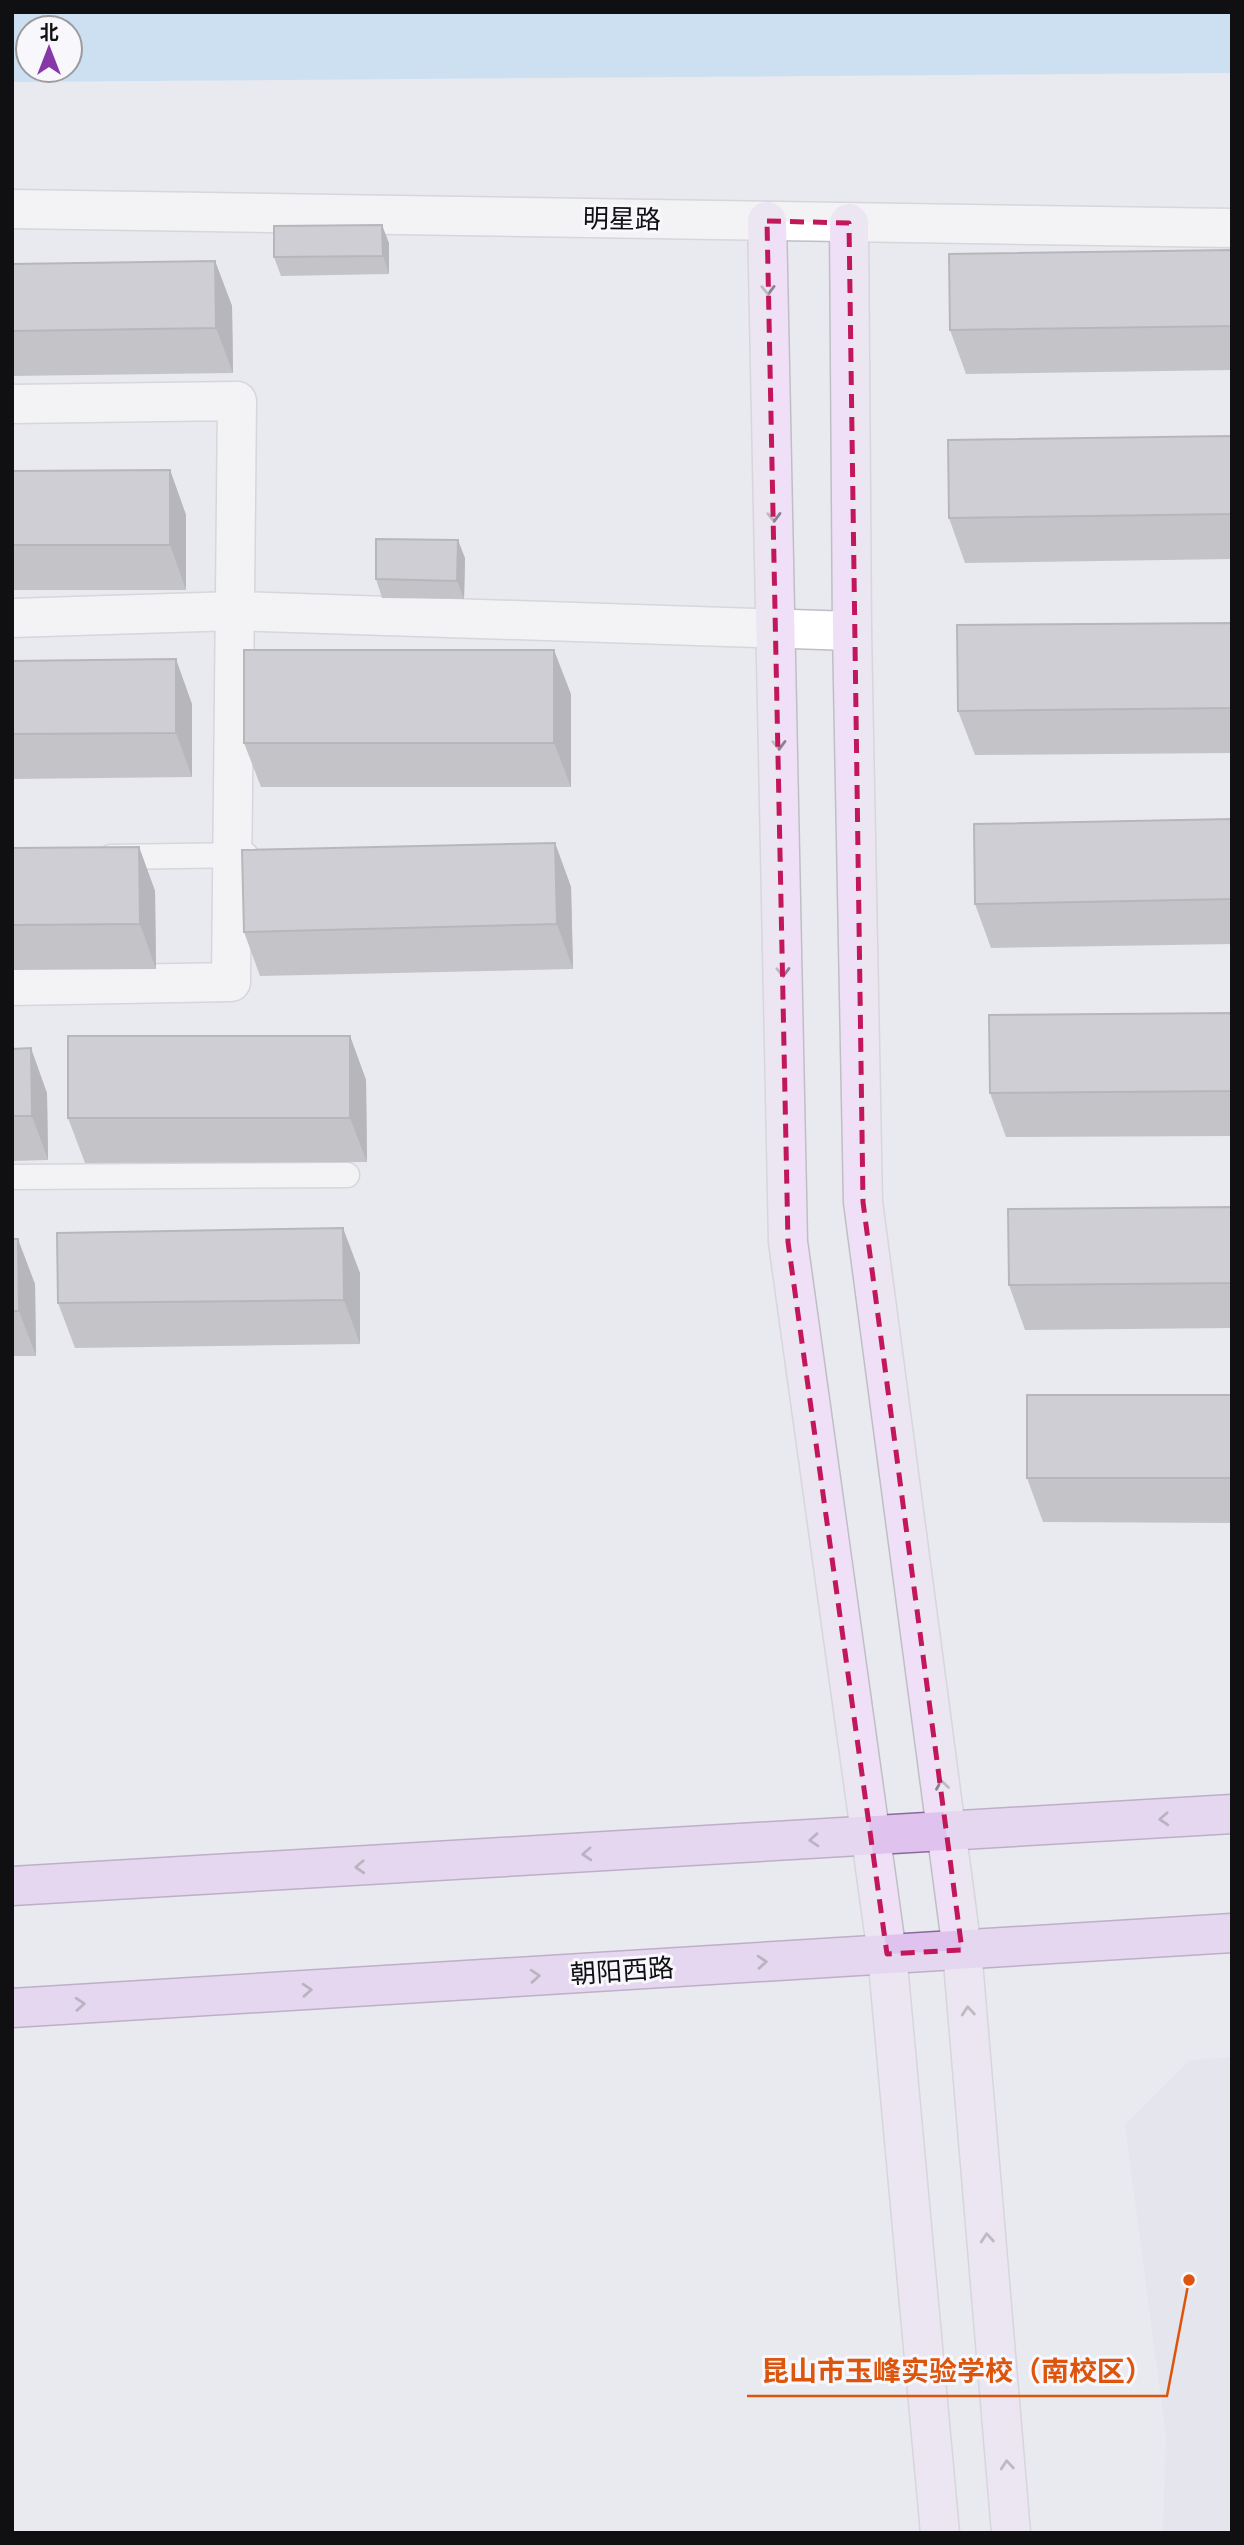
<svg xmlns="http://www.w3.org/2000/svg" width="1244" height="2545" font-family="Figtree,'Noto Sans SC',sans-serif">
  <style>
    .built { fill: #dee0ec }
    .water { fill: #acd6f7; fill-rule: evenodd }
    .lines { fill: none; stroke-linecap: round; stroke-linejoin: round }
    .lane-casing { stroke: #bebfc4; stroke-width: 27 }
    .street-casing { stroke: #bebfc4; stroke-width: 41 }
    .secondary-casing { stroke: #bebfc4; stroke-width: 41 }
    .primary-casing { stroke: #8a699a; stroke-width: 41 }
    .lane { stroke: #fff; stroke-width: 24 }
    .street { stroke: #fff; stroke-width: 38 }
    .secondary { stroke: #f0e0f7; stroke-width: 38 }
    .primary { stroke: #e0c2ef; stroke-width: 38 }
    .wall { fill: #96969a }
    .shaded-wall { fill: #7a7a7d }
    .building { fill: #afaeb3; stroke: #7a7a7d; stroke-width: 2 }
    .oneway { stroke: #8b8290 }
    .oneway2 { stroke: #82728c }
    .marked { fill: none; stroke: #c2185b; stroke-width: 5; stroke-dasharray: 14 9; stroke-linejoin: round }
    .labels { text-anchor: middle; stroke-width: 6; stroke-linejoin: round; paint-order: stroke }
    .street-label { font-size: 26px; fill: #101012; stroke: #f7f7fc }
    .leader { fill: none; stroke: #dd550c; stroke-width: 2.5 }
    .callout-dot { fill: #dd550c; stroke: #f7f7fc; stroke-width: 2.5 }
    .callout-label { font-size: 28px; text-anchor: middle; font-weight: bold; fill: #dd550c; stroke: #f7f7fc; stroke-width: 6; stroke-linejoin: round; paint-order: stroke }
  </style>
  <rect width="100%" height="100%" fill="#e9eaef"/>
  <polygon class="built" points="1232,2057 1232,2533 1163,2533 1166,2436 1125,2125 1190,2060"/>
  <path class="water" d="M12,12H1232V73L12,82ZM28,28H70V70H28Z"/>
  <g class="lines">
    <defs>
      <g id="lane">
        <polyline points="111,857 246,855"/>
        <polyline points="12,1177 347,1175"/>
      </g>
      <g id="street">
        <polyline points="12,209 1232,228"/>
        <polyline points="12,404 237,401 231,982 12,986"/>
        <polyline points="12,618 235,611 852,631"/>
      </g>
      <g id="secondary">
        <polyline points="767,221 788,1242 887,1954 940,2533"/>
        <polyline points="849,223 852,631 863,1202 962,1950 1011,2533"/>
      </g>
      <g id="primary">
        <polyline points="12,1886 1232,1814"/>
        <polyline points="12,2008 1232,1933"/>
      </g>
    </defs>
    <use href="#lane" class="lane-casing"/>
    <use href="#street" class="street-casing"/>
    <use href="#secondary" class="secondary-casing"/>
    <use href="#primary" class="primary-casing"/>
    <use href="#lane" class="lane"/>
    <use href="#street" class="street"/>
    <use href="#secondary" class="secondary"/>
    <use href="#primary" class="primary"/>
  </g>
  <g class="wall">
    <polygon points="389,243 389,274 281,276 274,257"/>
    <polygon points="1232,250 1232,370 966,374 950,330"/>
    <polygon points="215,261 232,306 233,373 12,376 12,264"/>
    <polygon points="1231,436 1232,559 965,563 949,518"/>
    <polygon points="170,470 186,515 186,590 12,590 12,471"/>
    <polygon points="465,558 464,599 382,598 376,579"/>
    <polygon points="1232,623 1232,753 975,755 958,711"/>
    <polygon points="12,661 192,704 192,777 12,779"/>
    <polygon points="571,694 571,787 261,787 244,743"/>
    <polygon points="1232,819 1232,944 991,948 975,904"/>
    <polygon points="555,843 571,887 573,969 260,976 244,932"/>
    <polygon points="139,847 155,891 156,969 12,970 12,848"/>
    <polygon points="1232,1013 1232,1136 1006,1137 990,1093"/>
    <polygon points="350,1036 366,1080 367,1162 85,1163 68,1118"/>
    <polygon points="12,1049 47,1093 48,1160 12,1161"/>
    <polygon points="1232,1207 1232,1328 1025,1330 1009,1285"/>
    <polygon points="12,1239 35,1284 36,1356 12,1356"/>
    <polygon points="360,1273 360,1344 75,1348 58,1303"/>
    <polygon points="1232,1395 1232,1523 1043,1522 1027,1478"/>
  </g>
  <g class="shaded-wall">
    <polygon points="382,225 389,243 389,274 383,256"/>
    <polygon points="215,261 232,306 233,373 216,328"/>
    <polygon points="170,470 186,515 186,590 170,545"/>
    <polygon points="458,540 465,558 464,599 457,581"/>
    <polygon points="554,650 571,694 571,787 554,743"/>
    <polygon points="176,659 192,704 192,777 176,733"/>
    <polygon points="555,843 571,887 573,969 557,924"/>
    <polygon points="139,847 155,891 156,969 140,924"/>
    <polygon points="350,1036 366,1080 367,1162 350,1118"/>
    <polygon points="31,1048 47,1093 48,1160 32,1116"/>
    <polygon points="343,1228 360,1273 360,1344 344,1300"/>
    <polygon points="18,1239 35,1284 36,1356 19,1311"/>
  </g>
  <g class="building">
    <polygon points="382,225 383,256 274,257 274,226"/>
    <polygon points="1232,250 1232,326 950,330 949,254"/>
    <polygon points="215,261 216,328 12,331 12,264"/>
    <polygon points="1231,436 1232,514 949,518 948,440"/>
    <polygon points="170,470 170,545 12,545 12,471"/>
    <polygon points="376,539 458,540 457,581 376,579"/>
    <polygon points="1232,623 1232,708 958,711 957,625"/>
    <rect x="244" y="650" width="310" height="93"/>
    <polygon points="176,659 176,733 12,734 12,661"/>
    <polygon points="1232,819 1232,899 975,904 974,824"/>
    <polygon points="555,843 557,924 244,932 242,850"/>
    <polygon points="139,847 140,924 12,925 12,848"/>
    <polygon points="1232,1013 1232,1091 990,1093 989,1015"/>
    <rect x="68" y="1036" width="282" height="82"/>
    <polygon points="31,1048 32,1116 12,1116 12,1049"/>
    <polygon points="1232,1207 1232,1283 1009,1285 1008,1209"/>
    <polygon points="343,1228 344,1300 58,1303 57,1233"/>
    <polygon points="12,1239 18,1239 19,1311 12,1311"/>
    <rect x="1027" y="1395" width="205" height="83"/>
  </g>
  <defs><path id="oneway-chevron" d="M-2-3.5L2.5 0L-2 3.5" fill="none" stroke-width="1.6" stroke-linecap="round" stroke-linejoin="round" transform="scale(1.75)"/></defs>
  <g class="oneway">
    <use href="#oneway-chevron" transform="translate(768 290) rotate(89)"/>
    <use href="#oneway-chevron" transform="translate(774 517) rotate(89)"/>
    <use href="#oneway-chevron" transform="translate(779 745) rotate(89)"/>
    <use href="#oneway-chevron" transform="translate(783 972) rotate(89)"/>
    <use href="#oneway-chevron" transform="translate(942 1785) rotate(-98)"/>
    <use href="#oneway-chevron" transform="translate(968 2011) rotate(-95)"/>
    <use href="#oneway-chevron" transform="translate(987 2238) rotate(-95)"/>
    <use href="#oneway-chevron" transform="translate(1007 2465) rotate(-95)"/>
  </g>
  <g class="oneway2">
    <use href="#oneway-chevron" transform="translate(1164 1819) rotate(177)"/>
    <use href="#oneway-chevron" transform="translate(814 1840) rotate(176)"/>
    <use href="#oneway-chevron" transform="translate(587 1854) rotate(177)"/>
    <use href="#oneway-chevron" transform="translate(360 1867) rotate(177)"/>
    <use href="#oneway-chevron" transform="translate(762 1962) rotate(-4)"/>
    <use href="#oneway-chevron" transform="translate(535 1976) rotate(-4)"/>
    <use href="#oneway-chevron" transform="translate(307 1990) rotate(-4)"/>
    <use href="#oneway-chevron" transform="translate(80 2004) rotate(-4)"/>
  </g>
  <path d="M0 0H1244V2545H0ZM767,221L849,223L863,1202L962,1950L887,1954L788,1242Z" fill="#e9eaef" fill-opacity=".55" fill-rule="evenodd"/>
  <path class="marked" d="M767,221L849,223L863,1202L962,1950L887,1954L788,1242Z"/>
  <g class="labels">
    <g class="street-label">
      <text transform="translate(622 219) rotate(1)" y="9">明星路</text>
      <text transform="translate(622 1971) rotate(-4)" y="9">朝阳西路</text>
    </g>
  </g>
  <path class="leader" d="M1189 2280L1167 2396H747"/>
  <circle class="callout-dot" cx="1189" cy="2280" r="7"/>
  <g class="callout-label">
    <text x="957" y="2381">昆山市玉峰实验学校（南校区）</text>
  </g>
  <rect width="1244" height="2545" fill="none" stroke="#101012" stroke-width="28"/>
  <g transform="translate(49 49)"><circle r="33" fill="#f7f7fc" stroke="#9b9b9e" stroke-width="2"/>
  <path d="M0-5L12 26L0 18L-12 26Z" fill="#8738a8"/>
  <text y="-10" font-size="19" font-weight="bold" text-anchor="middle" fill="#101012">北</text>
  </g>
</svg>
